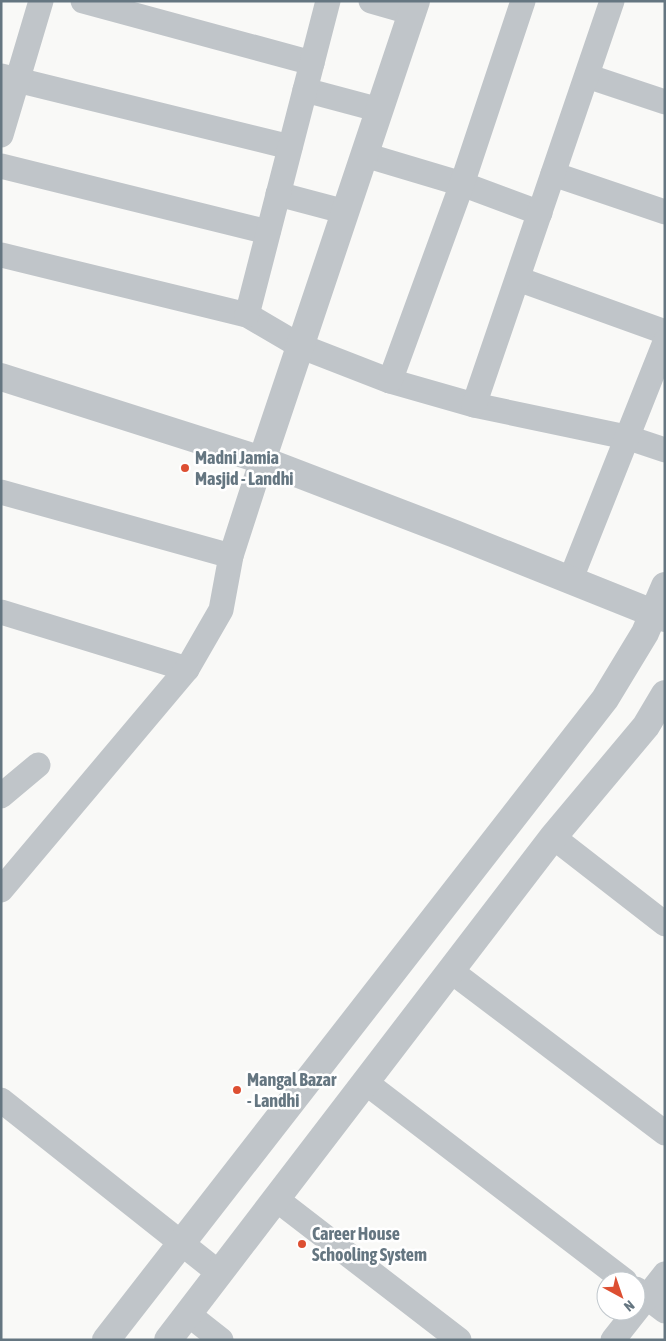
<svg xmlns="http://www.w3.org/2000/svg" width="666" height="1341" font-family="'Asap Condensed',sans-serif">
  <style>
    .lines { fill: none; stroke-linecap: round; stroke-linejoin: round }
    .minor { stroke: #c0c5c9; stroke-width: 25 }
    .tertiary { stroke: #c0c5c9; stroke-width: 28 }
    .poi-dot { fill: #dd4f32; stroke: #fff; stroke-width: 2 }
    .labels { text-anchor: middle; stroke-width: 5; stroke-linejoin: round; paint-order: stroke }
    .poi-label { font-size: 18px; font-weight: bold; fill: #657681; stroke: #fff; text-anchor: start }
  </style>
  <rect width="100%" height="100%" fill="#f9f9f7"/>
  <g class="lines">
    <g class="minor">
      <polyline points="83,1 312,63"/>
      <polyline points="371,1 413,13"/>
      <polyline points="1,76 290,147"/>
      <polyline points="587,76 665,102"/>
      <polyline points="305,90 380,110"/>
      <polyline points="1,135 41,1"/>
      <polyline points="365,155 462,184 540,213"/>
      <polyline points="1,166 268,232"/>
      <polyline points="553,174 665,212"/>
      <polyline points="278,194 346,212"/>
      <polyline points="1,255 247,315 300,346 390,381 474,405 626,437 665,450"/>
      <polyline points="518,279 665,332"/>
      <polyline points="247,315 328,1"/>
      <polyline points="390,381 462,184 523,1"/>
      <polyline points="474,405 612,1"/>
      <polyline points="1,492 231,556"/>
      <polyline points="570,581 665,342"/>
      <polyline points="1,612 187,669"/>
      <polyline points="1,796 38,765"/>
      <polyline points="553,837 665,924"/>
      <polyline points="1,890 187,669 221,610 231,556 262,460"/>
      <polyline points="451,971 665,1133"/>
      <polyline points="365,1082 625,1281"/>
      <polyline points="1,1100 219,1273"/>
      <polyline points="276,1199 459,1340"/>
      <polyline points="636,1289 665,1311"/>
      <polyline points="188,1314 221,1340"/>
      <polyline points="613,1340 665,1274"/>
    </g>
    <g class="tertiary">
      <polyline points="1,377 262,460 455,534 665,618"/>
      <polyline points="262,460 416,1"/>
      <polyline points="106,1340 605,699 645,633 665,586"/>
      <polyline points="168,1340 553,837 646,726 665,694"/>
    </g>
  </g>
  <g class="poi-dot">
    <circle cx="185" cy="468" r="5"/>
    <circle cx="237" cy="1090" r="5"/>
    <circle cx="302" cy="1244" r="5"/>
  </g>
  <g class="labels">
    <g class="poi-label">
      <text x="195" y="464">Madni Jamia<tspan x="195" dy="21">Masjid - Landhi</tspan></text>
      <text x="247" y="1086">Mangal Bazar<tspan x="247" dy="21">- Landhi</tspan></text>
      <text x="312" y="1240">Career House<tspan x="312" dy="21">Schooling System</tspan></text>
    </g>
  </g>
  <rect width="666" height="1341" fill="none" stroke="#657681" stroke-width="5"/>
  <g transform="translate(621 1296) rotate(140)"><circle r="24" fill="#ffffff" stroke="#c1c8cd"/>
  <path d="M0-4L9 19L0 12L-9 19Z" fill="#dd4f32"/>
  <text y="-8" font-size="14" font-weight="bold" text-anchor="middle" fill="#657681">N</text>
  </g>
</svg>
